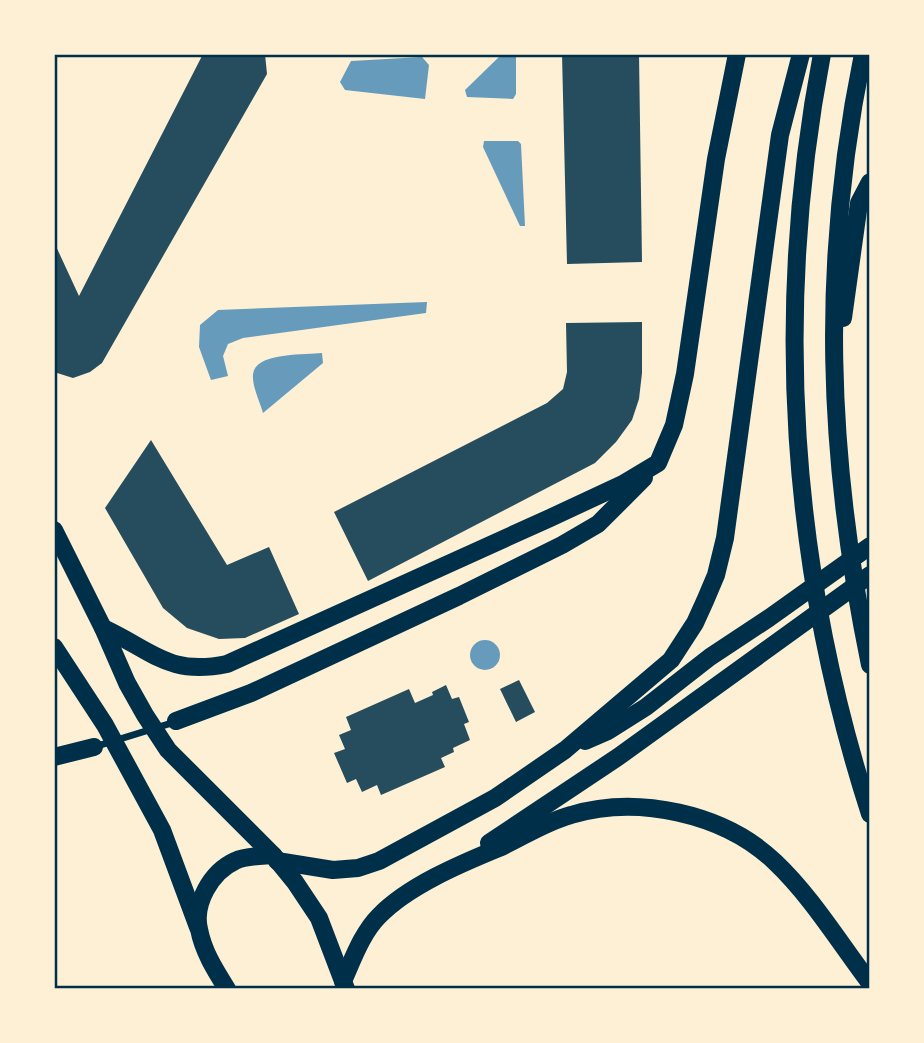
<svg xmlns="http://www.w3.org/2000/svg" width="924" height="1043" font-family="Rubik,sans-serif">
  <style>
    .water { fill: #669bbc }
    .building { fill: #264d5e }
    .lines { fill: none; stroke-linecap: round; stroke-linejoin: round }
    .minor { stroke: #003049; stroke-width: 7 }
    .primary { stroke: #003049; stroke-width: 18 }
    .trunk { stroke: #003049; stroke-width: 18 }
    .neatline { fill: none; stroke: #003049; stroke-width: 2.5 }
  </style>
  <rect width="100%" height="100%" fill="#fdf0d5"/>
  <g class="water">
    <polygon points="502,54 516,54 516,94 513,99 467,97 465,90"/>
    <polygon points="422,57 429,65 425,99 345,90 340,82 351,61"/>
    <polygon points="484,141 518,141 521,144 525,226 520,226 483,147"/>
    <polygon points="427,302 426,313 243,338 228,344 223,356 228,376 211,380 199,347 200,325 218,310"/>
    <path d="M322,353L323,363L263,413C260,402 252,386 253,375C254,352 305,355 322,353Z"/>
    <circle cx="485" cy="655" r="15"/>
  </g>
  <g class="building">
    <polygon points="203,54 265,54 267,74 102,363 90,372 73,378 54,372 54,242 79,296"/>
    <polygon points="562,54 639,54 642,262 567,264"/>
    <polygon points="642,322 642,373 639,399 632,420 616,442 595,463 368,581 334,512 547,403 563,389 567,372 566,323"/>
    <polygon points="151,440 227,565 269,547 299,614 245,638 219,639 187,628 163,608 105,508"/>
    <polygon points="519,680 535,712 516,722 500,689"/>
    <polygon points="446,685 452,699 459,697 469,722 464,724 470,740 453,748 454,752 441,758 445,767 381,795 377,785 362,792 356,779 347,783 334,753 345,749 339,735 351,730 346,717 409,689 415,703 433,695 432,692"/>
  </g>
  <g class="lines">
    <polyline class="minor" points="94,747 175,722"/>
    <g class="primary">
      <polyline points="54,530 103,628 127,683 145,715 168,750 273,855 295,882 319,918 346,989"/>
      <path d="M103,628C153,651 168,676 227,664L550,518L623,484L658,463L674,425L685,374L716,159L737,54"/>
      <polyline points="54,647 105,725 162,830 198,927"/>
      <polyline points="176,721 251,693 459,596 562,545 598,524 644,478"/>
      <polyline points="54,757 94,747"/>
      <path d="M227,989C215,970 203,951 199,929C193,904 211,872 235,861C245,856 261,856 273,855"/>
    </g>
    <g class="trunk">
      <path d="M822,54C773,310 790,566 870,814"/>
      <path d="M863,54C820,263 827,457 870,665"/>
      <polyline points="843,318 859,203 870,182"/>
      <polyline points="585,741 608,731 646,707 710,657 769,618 870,546"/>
      <polyline points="489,843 618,757 870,575"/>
      <polyline points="277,861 333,870 358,868 379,861 495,798 565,750 671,660 695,623 705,601 716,575 725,538 780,135 801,54"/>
      <path d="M343,981C353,959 362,933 379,916C408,886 460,864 499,848C523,837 545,822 571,815C637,795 724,813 775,862C811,896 839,942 870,983"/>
    </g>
  </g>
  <rect width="924" height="1043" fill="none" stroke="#fdf0d5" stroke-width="112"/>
  <rect x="56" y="56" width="812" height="931" class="neatline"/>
</svg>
